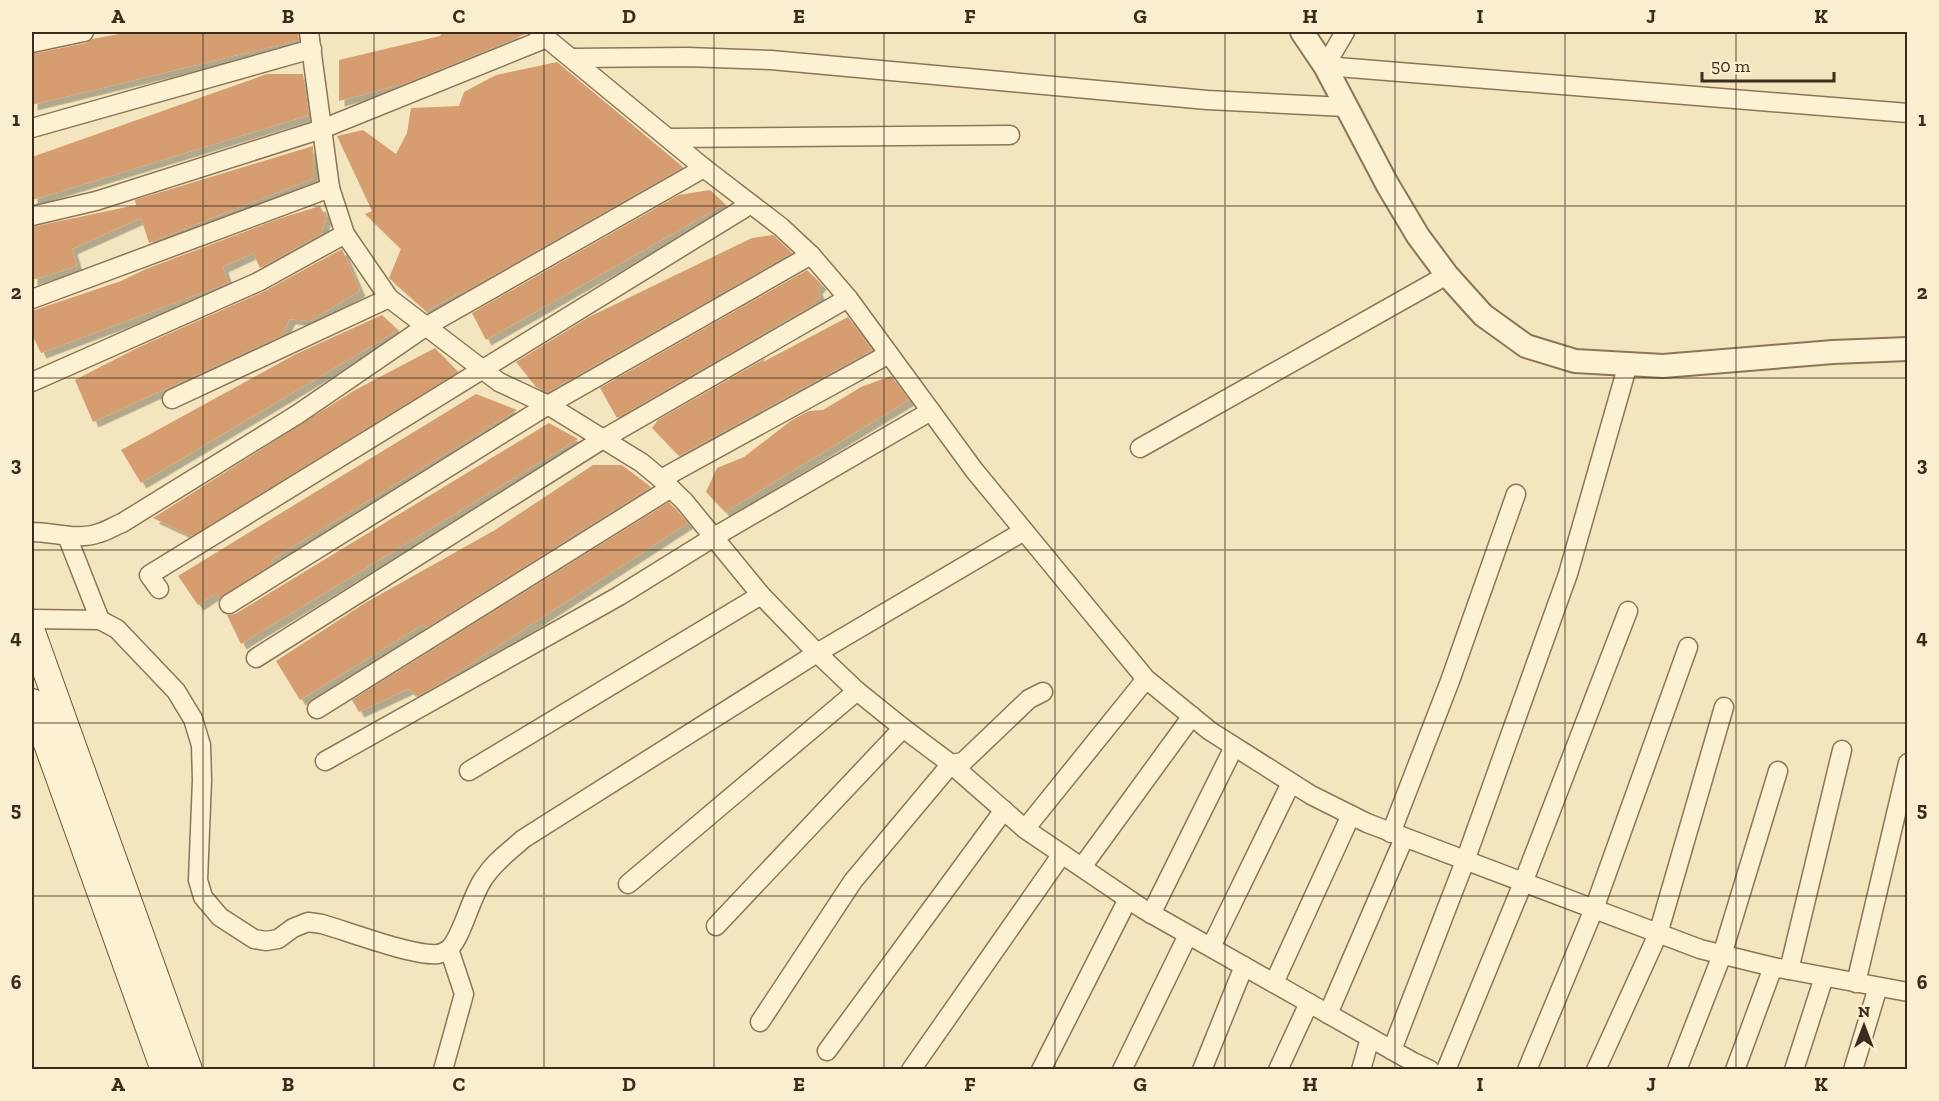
<svg xmlns="http://www.w3.org/2000/svg" width="1939" height="1101" font-family="'Zilla Slab',serif">
  <style>
    .building { fill: #d59d70; filter: url(#shadow) }
    .lines { fill: none; stroke-linecap: round; stroke-linejoin: round }
    .minor-casing { stroke: #8d7555; stroke-width: 21 }
    .tertiary-casing { stroke: #8d7555; stroke-width: 26 }
    .secondary-casing { stroke: #6f5538; stroke-width: 28 }
    .minor { stroke: #fcf1d3; stroke-width: 18 }
    .tertiary { stroke: #fcf1d3; stroke-width: 22 }
    .secondary { stroke: #fcf1d3; stroke-width: 26 }
    .grid { fill: none; stroke: #3b2b1b; stroke-width: 1.5; stroke-opacity: 0.55 }
    .neatline { fill: none; stroke: #3b2b1b; stroke-width: 2 }
    .grid-label { font-size: 20px; text-anchor: middle; font-weight: bold; fill: #3b2b1b }
  </style>
  <defs>
    <filter id="shadow"><feDropShadow dx="5.5" dy="5.5" stdDeviation="0" flood-color="#0004"/></filter>
  </defs>
  <rect width="100%" height="100%" fill="#f3e5be"/>
  <g class="building">
    <polygon points="130,32 298,32 299,40 32,105 32,54 86,43 92,39"/>
    <polygon points="443,32 528,32 528,33 406,83 339,101 339,60 440,36"/>
    <polygon points="557,62 683,167 462,293 461,292 426,311 389,278 401,249 365,214 372,211 337,136 363,130 396,154 407,133 411,108 459,106 464,92 496,75"/>
    <polygon points="267,74 303,74 309,115 32,200 32,157"/>
    <polygon points="313,146 314,178 149,243 141,218 72,249 77,266 32,280 32,227 136,205 135,200"/>
    <polygon points="710,190 725,204 486,340 472,313 679,195"/>
    <polygon points="320,206 326,218 321,234 260,268 253,253 223,267 228,283 41,353 32,334 32,311 121,281 146,269 281,218"/>
    <polygon points="773,235 792,253 548,392 536,387 516,362 589,317 752,238"/>
    <polygon points="342,249 360,291 310,321 290,319 281,336 93,422 75,380 139,347 263,292"/>
    <polygon points="807,270 821,284 817,289 820,296 811,306 617,418 600,388"/>
    <polygon points="382,315 398,330 141,483 121,450 296,354"/>
    <polygon points="848,317 872,350 679,456 652,428 658,420 766,358 763,362"/>
    <polygon points="435,348 458,372 192,536 153,518 355,390"/>
    <polygon points="891,376 909,400 725,512 706,492 717,468 744,457 792,420 809,411 823,410 861,387"/>
    <polygon points="476,394 517,410 271,560 273,563 219,599 217,593 198,605 178,576"/>
    <polygon points="549,423 578,439 241,644 227,615 235,614"/>
    <polygon points="593,465 622,465 651,487 426,628 424,624 300,700 276,661 365,603 495,530"/>
    <polygon points="669,502 688,523 441,683 418,696 408,689 359,712 352,700"/>
  </g>
  <g class="lines">
    <defs>
      <g id="minor">
        <polyline points="309,32 330,188 345,234 389,298 499,382 548,405 642,463 661,479 684,501 761,595 817,653 857,691 903,728 951,764 1025,829 1143,909 1413,1062 1430,1070"/>
        <polyline points="539,32 704,168 781,227 811,255 848,298 974,470 1146,679 1210,731 1311,795 1367,823 1700,949 1773,967 1908,992"/>
        <polyline points="1345,32 1325,66 1908,113"/>
        <polyline points="32,43 84,32"/>
        <polyline points="572,58 687,57 771,60 1207,100 1345,107"/>
        <polyline points="32,128 312,49"/>
        <polyline points="668,138 1010,135"/>
        <polyline points="32,216 96,201 322,129 547,38"/>
        <polyline points="32,299 330,188"/>
        <polyline points="32,382 258,282 345,234"/>
        <polyline points="172,399 389,298"/>
        <polyline points="1140,448 1447,275"/>
        <polyline points="661,479 889,354"/>
        <path d="M32,532C54,532 77,541 99,533C107,531 114,526 122,523L298,414L425,327L704,168"/>
        <polyline points="67,536 100,620"/>
        <polyline points="159,589 149,575 751,204"/>
        <polyline points="229,604 548,405 811,255"/>
        <path d="M32,619L100,620L117,629L176,691L193,719L201,745L202,780L198,880L203,897L220,917L254,939L266,941L278,939L293,928L308,922L322,924C347,931 415,957 438,954C442,953 447,951 450,948C463,934 471,896 484,878C494,862 510,851 523,839L817,653L1024,531"/>
        <polyline points="256,658 603,439 848,298"/>
        <polyline points="317,709 671,488"/>
        <polyline points="325,761 619,596 714,537 931,411"/>
        <polyline points="469,771 761,595"/>
        <polyline points="1025,829 1146,679"/>
        <polyline points="1391,833 1450,681 1516,494"/>
        <polyline points="1082,867 1192,716"/>
        <polyline points="628,884 857,691"/>
        <polyline points="1151,914 1234,747"/>
        <polyline points="716,926 903,728"/>
        <polyline points="1211,947 1291,783"/>
        <polyline points="1789,970 1842,750"/>
        <polyline points="1274,983 1351,815"/>
        <polyline points="1856,983 1908,763"/>
        <polyline points="1328,1014 1404,838"/>
        <polyline points="760,1022 853,881 951,764 963,762 1029,699 1043,692"/>
        <polyline points="1392,1050 1465,861 1568,574 1628,364"/>
        <polyline points="827,1051 1004,810"/>
        <polyline points="443,1070 464,994 449,949"/>
        <polyline points="911,1070 1062,854"/>
        <polyline points="1041,1070 1128,899"/>
        <polyline points="1122,1070 1188,935"/>
        <polyline points="1202,1070 1244,966"/>
        <polyline points="1278,1070 1309,1003"/>
        <polyline points="1361,1070 1370,1038"/>
        <polyline points="1446,1070 1523,883 1628,611"/>
        <polyline points="1527,1070 1594,909 1688,647"/>
        <polyline points="1596,1070 1658,934 1724,707"/>
        <polyline points="1677,1070 1722,955 1778,771"/>
        <polyline points="1735,1070 1773,967"/>
        <polyline points="1794,1070 1824,977"/>
        <polyline points="1853,1070 1878,987"/>
      </g>
      <polyline id="tertiary" points="1302,32 1325,66 1387,184 1418,236 1447,275 1483,315 1526,346 1575,361 1663,366 1833,352 1908,349"/>
      <g id="secondary">
        <polyline points="32,632 189,1070"/>
        <polyline points="32,702 164,1070"/>
      </g>
    </defs>
    <use href="#minor" class="minor-casing"/>
    <use href="#tertiary" class="tertiary-casing"/>
    <use href="#secondary" class="secondary-casing"/>
    <use href="#minor" class="minor"/>
    <use href="#tertiary" class="tertiary"/>
    <use href="#secondary" class="secondary"/>
  </g>
  <path class="grid" d="M203,32V1070M374,32V1070M544,32V1070M714,32V1070M884,32V1070M1055,32V1070M1225,32V1070M1395,32V1070M1565,32V1070M1736,32V1070M32,206H1908M32,378H1908M32,550H1908M32,723H1908M32,896H1908"/>
  <rect width="1939" height="1101" fill="none" stroke="#f9eecf" stroke-width="66"/>
  <g transform="translate(1864 1026)" stroke="#f9eecf" stroke-width="4.5" paint-order="stroke">
  <path d="M0-4.5L10 22L0 15L-10 22Z" fill="#3b2b1b"/>
  <text y="-9" font-size="16" font-weight="bold" text-anchor="middle" fill="#3b2b1b">N</text>
  </g>
  <path d="M1702 72v9h132v-9" fill="none" stroke="#3b2b1b" stroke-width="3"/>
  <text x="1711" y="72" font-size="18" fill="#3b2b1b" stroke="#f9eecf" stroke-width="4.5" paint-order="stroke">50 m</text>
  <rect x="33" y="33" width="1873" height="1035" class="neatline"/>
  <g class="grid-label">
    <text x="118" y="23">A</text>
    <text x="288" y="23">B</text>
    <text x="459" y="23">C</text>
    <text x="629" y="23">D</text>
    <text x="799" y="23">E</text>
    <text x="970" y="23">F</text>
    <text x="1140" y="23">G</text>
    <text x="1310" y="23">H</text>
    <text x="1480" y="23">I</text>
    <text x="1651" y="23">J</text>
    <text x="1821" y="23">K</text>
    <text x="16" y="126">1</text>
    <text x="1922" y="126">1</text>
    <text x="16" y="299">2</text>
    <text x="1922" y="299">2</text>
    <text x="16" y="471">3</text>
    <text x="1922" y="471">3</text>
    <text x="16" y="644">4</text>
    <text x="1922" y="644">4</text>
    <text x="16" y="816">5</text>
    <text x="1922" y="816">5</text>
    <text x="16" y="989">6</text>
    <text x="1922" y="989">6</text>
    <text x="118" y="1091">A</text>
    <text x="288" y="1091">B</text>
    <text x="459" y="1091">C</text>
    <text x="629" y="1091">D</text>
    <text x="799" y="1091">E</text>
    <text x="970" y="1091">F</text>
    <text x="1140" y="1091">G</text>
    <text x="1310" y="1091">H</text>
    <text x="1480" y="1091">I</text>
    <text x="1651" y="1091">J</text>
    <text x="1821" y="1091">K</text>
  </g>
</svg>
